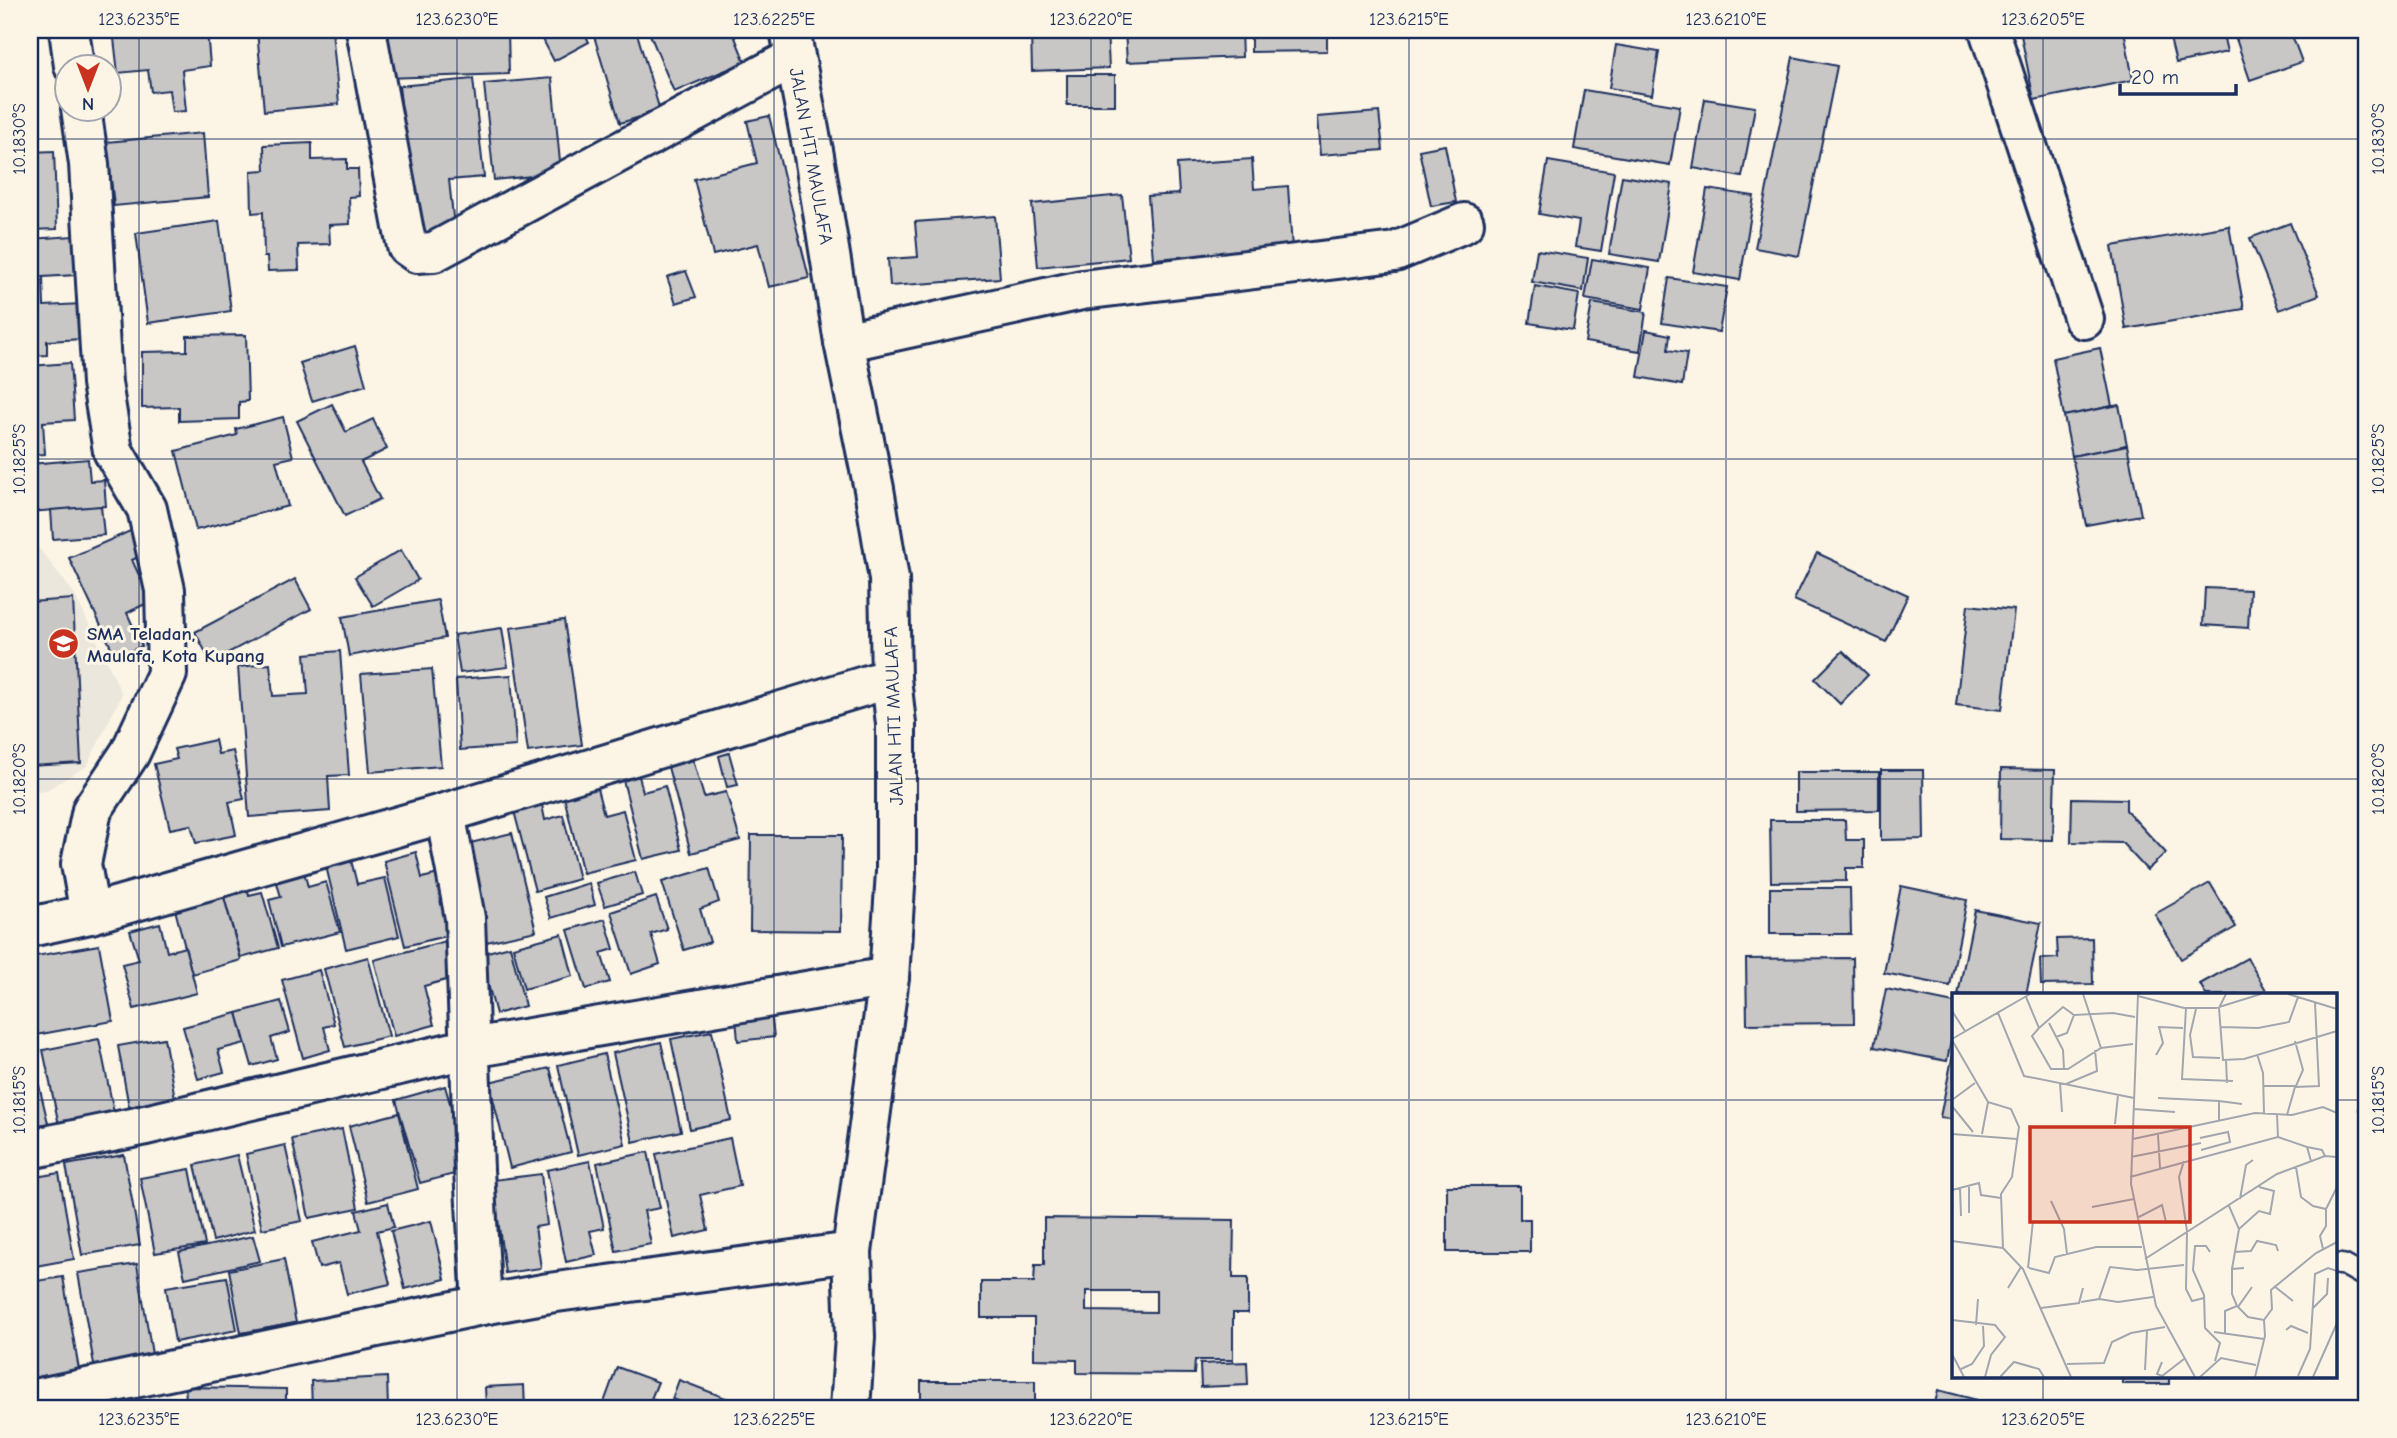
<svg xmlns="http://www.w3.org/2000/svg" width="2397" height="1438" font-family="'Comic Neue',sans-serif">
  <style>
    .built { fill: #ece7dc }
    .building { fill: #c8c7c6; stroke: #1b2f5e; stroke-width: 2; fill-rule: evenodd }
    .lines { fill: none; stroke-linecap: round; stroke-linejoin: round }
    .service-casing { stroke: #1b2f5e; stroke-width: 24 }
    .minor-casing { stroke: #1b2f5e; stroke-width: 44 }
    .tertiary-casing { stroke: #1b2f5e; stroke-width: 44 }
    .service { stroke: #fcf5e5; stroke-width: 19 }
    .minor { stroke: #fcf5e5; stroke-width: 38 }
    .tertiary { stroke: #fcf5e5; stroke-width: 38 }
    .ticks { fill: none; stroke: #1b2f5e; stroke-width: 2; stroke-opacity: 0.45 }
    .labels { text-anchor: middle; stroke-width: 6; stroke-linejoin: round; paint-order: stroke }
    .street-label { font-size: 19px; fill: #1b2f5e; stroke: #fcf5e5 }
    .poi-label { font-size: 19px; font-weight: bold; fill: #1b2f5e; stroke: #fcf5e5; text-anchor: start }
    .inset-road { fill: none; stroke: #a2a6af; stroke-width: 2 }
    .view { fill: #c8321e; fill-opacity: 0.15; stroke: #c8321e; stroke-width: 3.5 }
    .inset-edge { fill: none; stroke: #1b2f5e; stroke-width: 3.5 }
    .neatline { fill: none; stroke: #1b2f5e; stroke-width: 2.5 }
    .ticks-label { font-size: 18px; text-anchor: middle; fill: #1b2f5e }
  </style>
  <rect width="100%" height="100%" fill="#fcf5e5"/>
  <filter id="ink" filterUnits="userSpaceOnUse"><feTurbulence type="fractalNoise" baseFrequency=".0143" numOctaves="2"/><feDisplacementMap in="SourceGraphic" scale="14" xChannelSelector="R" yChannelSelector="G"/><feConvolveMatrix kernelMatrix="1 2 1 2 8 2 1 2 1" color-interpolation-filters="sRGB"/></filter>
  <g filter="url(#ink)">
    <polygon class="built" points="30,537 74,593 122,694 87,766 45,791 30,790"/>
    <g class="building">
      <polygon points="113,30 207,30 210,66 182,70 186,111 172,112 169,90 151,92 148,70 118,73"/>
      <polygon points="257,30 332,30 339,104 264,111"/>
      <polygon points="383,30 508,30 509,74 384,78"/>
      <polygon points="538,30 583,30 589,42 554,61"/>
      <polygon points="615,30 636,30 660,111 620,123 594,36"/>
      <polygon points="654,30 732,30 745,62 674,92 649,32"/>
      <polygon points="1107,30 1109,68 1032,71 1031,31"/>
      <polygon points="1125,30 1241,30 1242,57 1127,62"/>
      <polygon points="1251,30 1327,30 1327,51 1251,52"/>
      <polygon points="2020,30 2063,30 2064,32 2077,30 2124,30 2133,80 2034,100"/>
      <polygon points="2168,30 2222,30 2227,52 2176,63"/>
      <polygon points="2233,30 2290,30 2302,62 2250,80"/>
      <polygon points="1616,45 1659,52 1652,95 1609,88"/>
      <polygon points="1793,57 1837,66 1799,256 1755,248"/>
      <polygon points="108,70 111,70 117,103 108,104"/>
      <rect x="1067" y="75" width="48" height="30"/>
      <polygon points="552,78 561,173 494,180 484,84"/>
      <polygon points="473,79 484,177 449,180 455,235 417,239 399,86"/>
      <polygon points="1584,90 1680,106 1670,165 1574,149"/>
      <polygon points="1705,99 1755,107 1742,177 1693,168"/>
      <polygon points="1379,112 1383,150 1320,155 1317,117"/>
      <polygon points="769,116 809,278 769,287 758,244 713,255 694,179 757,163 747,121"/>
      <polygon points="203,133 208,197 114,206 107,142"/>
      <polygon points="312,143 312,160 347,159 347,169 358,169 359,196 349,197 350,224 329,225 330,244 298,245 299,270 268,271 267,257 264,257 263,212 252,213 251,171 265,170 264,145"/>
      <polygon points="1445,145 1456,202 1431,206 1419,150"/>
      <polygon points="54,151 57,229 30,230 30,152"/>
      <polygon points="1252,159 1254,189 1288,186 1292,249 1153,259 1148,196 1179,194 1177,164"/>
      <polygon points="1548,161 1614,172 1601,251 1575,247 1579,221 1539,214"/>
      <polygon points="1622,176 1672,184 1659,262 1609,254"/>
      <polygon points="1707,189 1754,196 1740,280 1693,272"/>
      <polygon points="1122,195 1129,258 1038,267 1032,204"/>
      <polygon points="995,216 1000,278 890,286 888,259 918,257 915,222"/>
      <polygon points="219,221 231,311 148,323 136,233"/>
      <polygon points="2290,223 2319,295 2279,310 2250,238"/>
      <polygon points="2229,226 2244,309 2126,329 2112,246"/>
      <polygon points="74,236 76,275 43,277 44,306 81,304 83,339 47,341 47,355 30,356 30,239"/>
      <polygon points="1537,250 1588,258 1583,291 1532,282"/>
      <polygon points="1592,259 1650,268 1643,309 1585,299"/>
      <polygon points="686,271 696,297 676,303 667,277"/>
      <polygon points="1669,278 1727,287 1719,332 1662,323"/>
      <polygon points="1535,286 1579,294 1573,330 1529,323"/>
      <polygon points="1592,303 1646,312 1640,351 1585,342"/>
      <polygon points="1646,330 1670,335 1668,350 1687,353 1682,385 1638,377"/>
      <polygon points="246,335 248,401 239,402 239,419 179,421 179,407 142,408 142,352 187,351 187,336"/>
      <polygon points="355,346 366,385 312,401 300,363"/>
      <polygon points="2100,348 2112,406 2064,416 2053,358"/>
      <polygon points="70,363 74,420 43,422 45,454 30,455 30,366"/>
      <polygon points="332,404 346,432 373,419 387,449 361,462 380,499 345,516 297,421"/>
      <polygon points="2119,405 2127,445 2072,456 2064,416"/>
      <polygon points="283,417 293,457 276,461 288,506 196,530 176,451 237,435 236,429"/>
      <polygon points="2127,445 2141,515 2086,525 2072,456"/>
      <polygon points="88,459 90,481 104,480 106,506 30,512 30,464"/>
      <polygon points="101,506 104,535 53,539 51,510"/>
      <polygon points="137,528 148,552 132,560 151,601 127,613 142,646 116,658 69,558"/>
      <polygon points="401,550 418,580 373,606 355,577"/>
      <polygon points="1817,553 1908,595 1886,642 1794,600"/>
      <polygon points="295,579 311,609 211,662 195,632"/>
      <polygon points="2205,588 2250,590 2248,628 2203,625"/>
      <polygon points="73,599 81,763 30,766 30,602"/>
      <polygon points="438,600 445,638 349,656 342,617"/>
      <polygon points="1968,605 2014,610 2002,710 1956,705"/>
      <polygon points="564,620 582,745 528,752 510,628"/>
      <polygon points="502,628 508,667 460,673 454,635"/>
      <polygon points="340,651 349,775 328,776 330,811 249,817 238,667 270,664 273,696 308,694 305,654"/>
      <polygon points="1843,651 1868,675 1840,704 1815,679"/>
      <polygon points="432,669 441,766 370,772 361,674"/>
      <polygon points="511,675 516,746 460,750 456,679"/>
      <polygon points="215,740 218,754 233,751 244,799 229,802 236,835 196,843 191,825 170,829 154,764 177,759 174,749"/>
      <polygon points="729,753 738,785 727,787 719,756"/>
      <polygon points="693,760 704,797 726,792 740,840 691,853 668,767"/>
      <polygon points="2001,769 2055,770 2053,840 2000,839"/>
      <polygon points="1881,770 1923,770 1924,839 1881,840"/>
      <polygon points="1796,772 1879,772 1879,810 1796,811"/>
      <polygon points="639,776 643,792 665,786 681,850 643,859 623,780"/>
      <polygon points="596,785 604,815 623,810 636,860 583,873 563,793"/>
      <polygon points="2072,798 2126,799 2126,810 2166,853 2147,870 2122,843 2071,842"/>
      <polygon points="542,805 545,820 563,815 579,879 535,891 514,811"/>
      <polygon points="1770,820 1845,820 1846,840 1864,840 1864,868 1846,868 1846,881 1771,882"/>
      <polygon points="512,833 536,931 482,943 458,846"/>
      <polygon points="751,835 842,835 841,931 750,930"/>
      <polygon points="416,852 422,878 443,873 458,933 405,946 384,861"/>
      <polygon points="350,856 357,884 385,878 399,936 346,949 325,862"/>
      <polygon points="303,868 308,887 326,882 340,932 281,947 269,900 281,897 275,876"/>
      <polygon points="709,868 719,902 700,909 710,942 684,950 662,882"/>
      <polygon points="635,872 642,895 605,906 597,883"/>
      <polygon points="246,883 249,895 262,892 278,948 241,958 222,890"/>
      <polygon points="589,883 595,905 551,918 544,897"/>
      <polygon points="2210,883 2236,927 2181,959 2155,914"/>
      <polygon points="1901,886 1967,900 1950,986 1884,973"/>
      <polygon points="1770,888 1850,888 1851,934 1770,934"/>
      <polygon points="222,890 241,960 192,974 173,902"/>
      <polygon points="656,897 667,929 651,934 660,964 631,974 611,912"/>
      <polygon points="1975,910 2041,923 2026,995 1958,995"/>
      <polygon points="605,919 614,949 601,953 610,982 586,989 568,930"/>
      <polygon points="160,923 167,952 185,947 197,993 134,1009 122,964 139,960 130,931"/>
      <polygon points="562,934 573,976 524,989 513,947"/>
      <polygon points="2092,938 2093,984 2041,985 2040,959 2058,958 2057,939"/>
      <polygon points="446,941 457,977 424,986 434,1025 394,1036 374,960"/>
      <polygon points="99,945 113,1021 30,1036 30,957"/>
      <polygon points="510,946 525,1006 496,1014 480,954"/>
      <polygon points="368,957 389,1036 345,1047 324,969"/>
      <polygon points="1853,958 1854,1023 1747,1024 1746,959"/>
      <polygon points="2247,958 2269,995 2206,995 2200,984"/>
      <polygon points="319,970 334,1024 324,1027 330,1050 303,1058 282,980"/>
      <polygon points="1886,989 1954,1003 1954,1026 1947,1061 1874,1047"/>
      <polygon points="281,1001 290,1032 271,1038 277,1059 252,1066 237,1013"/>
      <polygon points="770,1002 774,1037 738,1041 735,1006"/>
      <polygon points="237,1013 245,1043 218,1050 224,1072 198,1079 183,1027"/>
      <polygon points="712,1031 731,1120 690,1129 671,1039"/>
      <polygon points="164,1038 175,1098 129,1107 118,1046"/>
      <polygon points="99,1039 114,1113 59,1125 43,1050"/>
      <polygon points="661,1042 681,1131 633,1142 613,1053"/>
      <polygon points="1954,1049 1954,1120 1940,1117"/>
      <polygon points="604,1054 625,1144 578,1155 558,1065"/>
      <polygon points="32,1056 48,1123 30,1127 30,1057"/>
      <polygon points="2360,1062 2367,1062 2367,1110 2359,1110"/>
      <polygon points="550,1068 571,1152 510,1168 489,1082"/>
      <polygon points="445,1086 469,1170 420,1183 396,1100"/>
      <polygon points="399,1113 418,1189 368,1202 349,1126"/>
      <polygon points="342,1129 358,1208 309,1218 292,1139"/>
      <polygon points="730,1138 740,1186 700,1195 708,1230 674,1238 656,1154"/>
      <polygon points="285,1145 302,1221 262,1229 246,1154"/>
      <polygon points="648,1152 660,1208 644,1211 651,1244 616,1251 597,1163"/>
      <polygon points="124,1155 140,1245 82,1255 66,1165"/>
      <polygon points="237,1155 255,1230 213,1241 195,1165"/>
      <polygon points="590,1161 604,1228 590,1231 596,1255 566,1262 547,1170"/>
      <polygon points="190,1169 205,1245 155,1253 140,1178"/>
      <polygon points="59,1173 74,1259 30,1267 30,1178"/>
      <polygon points="541,1174 547,1225 535,1227 541,1268 505,1273 493,1180"/>
      <polygon points="1447,1186 1520,1186 1520,1219 1530,1219 1530,1252 1447,1252"/>
      <polygon points="388,1203 394,1227 377,1231 390,1284 347,1294 339,1263 319,1268 312,1242 361,1230 356,1211"/>
      <path d="M1044,1218L1234,1220L1233,1278H1248V1313H1233V1360H1195L1194,1374L1077,1373V1360L1034,1359V1318H981V1282H1034L1035,1265H1044ZM1086,1291H1156V1312L1086,1311Z"/>
      <polygon points="431,1221 445,1279 405,1289 391,1231"/>
      <polygon points="253,1236 260,1261 185,1278 179,1252"/>
      <polygon points="284,1259 296,1323 241,1333 229,1270"/>
      <polygon points="137,1264 153,1360 95,1370 78,1273"/>
      <polygon points="63,1277 79,1370 30,1378 30,1282"/>
      <polygon points="227,1277 237,1330 175,1342 166,1287"/>
      <polygon points="1247,1362 1248,1385 1201,1387 1200,1364"/>
      <polygon points="617,1367 658,1382 651,1399 677,1408 602,1408"/>
      <polygon points="387,1377 388,1408 312,1408 311,1381"/>
      <rect x="2123" y="1377" width="46" height="7"/>
      <polygon points="679,1380 731,1400 728,1408 698,1408 672,1399"/>
      <rect x="921" y="1381" width="114" height="27"/>
      <polygon points="524,1385 525,1408 486,1408 485,1387"/>
      <polygon points="186,1387 286,1389 286,1408 185,1408"/>
      <polygon points="1938,1390 1977,1400 1975,1408 1934,1408"/>
    </g>
    <g class="lines">
      <defs>
        <polyline id="service" points="2336,1264 2344,1265 2367,1278"/>
        <g id="minor">
          <polyline points="69,30 74,66"/>
          <polyline points="366,30 403,227 407,246 417,253 434,252 794,58"/>
          <polyline points="1989,30 2084,319"/>
          <polyline points="81,108 89,164 102,383 113,451 147,509 165,590 167,674 130,753 92,810 81,864 90,914"/>
          <polyline points="844,342 1082,290 1395,252 1464,223"/>
          <polyline points="445,813 465,918 474,1170 482,1305"/>
          <polyline points="30,927 90,914 445,813 891,678"/>
          <polyline points="30,1149 137,1127 471,1048 889,977"/>
          <polyline points="30,1400 482,1305 549,1293 852,1252"/>
        </g>
        <polyline id="tertiary" points="790,30 814,156 844,342 874,489 889,579 891,678 896,724 896,872 889,977 852,1252 855,1337 850,1408"/>
      </defs>
      <use href="#service" class="service-casing"/>
      <use href="#minor" class="minor-casing"/>
      <use href="#tertiary" class="tertiary-casing"/>
      <use href="#service" class="service"/>
      <use href="#minor" class="minor"/>
      <use href="#tertiary" class="tertiary"/>
    </g>
  </g>
  <path class="ticks" d="M139,30V1408M457,30V1408M774,30V1408M1091,30V1408M1409,30V1408M1726,30V1408M2043,30V995M2361,30V1408M30,139H2367M30,459H2367M30,779H2367M30,1100H1954M2336,1100H2367M2043,1377V1408"/>
  <defs>
    <symbol id="school-disc" viewBox="-11 -11 22 22"><circle r="9.5" fill="#c8321e" stroke="#fcf5e5"/><path d="M0-5L7-2L0 1L-7-2ZM-4 1L0 2.5L4 1V4Q0 6-4 4Z" fill="#fff"/></symbol>
  </defs>
  <g fill-rule="evenodd">
    <use href="#school-disc" x="46" y="626" width="35" height="35"/>
  </g>
  <g class="labels">
    <g class="street-label">
      <text transform="translate(812 156) rotate(80)" y="7">JALAN HTI MAULAFA</text>
      <text transform="translate(893 716) rotate(-92)" y="7">JALAN HTI MAULAFA</text>
    </g>
    <g class="poi-label">
      <text x="87" y="640">SMA Teladan,<tspan x="87" dy="22">Maulafa, Kota Kupang</tspan></text>
    </g>
  </g>
  <g transform="translate(1952 993)">
    <rect width="385" height="385" fill="#fcf5e5"/>
    <path class="inset-road" d="M131,1L149,55M186,1L179,191L204,313L243,384M274,1L267,15L271,67L292,66L385,38M336,1L385,16M186,3L232,15H264L309,1M74,4L87,35L80,43L99,76H116L149,55L181,51M234,15L230,86L281,88M244,16L238,42L241,64L268,65M0,18L13,38M46,20L72,83L182,105M97,30L111,57L112,76M268,34L306,35L337,29L346,4M87,35L111,14L122,22L161,20L183,24M104,44L115,40L122,22M0,46L78,1M0,47L36,109M305,61L311,80L312,120M204,62L211,50L207,34L231,35M274,67L275,90M108,90L110,119M114,91L145,78L143,57M311,93H344L351,77L343,48M206,105L267,108V128M0,107L23,90M267,108L290,111M0,113L21,139M182,116L223,119M335,122L343,94L367,93L363,10M163,131L166,102M0,141L65,146M30,141L36,109L59,116L67,134L60,184L49,201L51,255M206,142L208,175M326,144L355,154L359,168M248,145L276,139L278,149L249,157M181,146L303,120L340,122L371,114L385,120M355,154L370,157L373,163M179,164L249,150M232,168L227,184L235,238L234,296L240,308L252,305M344,174L349,204L361,213L374,216L385,194M178,184L326,144L325,122M8,194L9,223M0,197L27,190L29,202L49,205M288,206L294,172L301,167M99,208L112,236L115,261M277,213L287,236L280,276M140,214L182,206M17,220V192M185,225L210,212L214,229M287,236L307,218L318,221L322,198L307,194M0,248L51,255L71,276L119,384M371,256L368,243L374,233V216M258,259L254,253H243L241,277L252,302L253,335L268,350L263,368M282,259L299,258L305,248L324,252L326,258M193,266L325,181L373,163L385,164M76,275L81,228M77,275L97,280L103,264L144,254H190M322,293L341,308M300,294L286,314L296,324L312,327M56,295L69,274M147,306L166,309L201,304M129,309L147,306L158,274L185,277L232,272M89,315L127,310L131,295M360,316L375,301L376,285M0,327L43,332L53,344L39,362L33,384M24,332L26,306M334,337L339,333L356,340M262,339L312,346M273,340V318L285,313L280,301V276L292,275M0,361L12,384M210,369L205,381L210,383L232,366M115,371L152,370L160,349L179,340L213,334M9,376L20,371L32,353L31,333M193,377L195,338M346,383L358,356L363,281L376,275L385,278M48,384L62,369L87,376L92,384M248,384L269,365L304,372M303,384L313,343L312,327L320,316L319,297L364,260L385,249M361,384L385,330"/>
    <path class="view" d="M78,134H238V229H78Z"/>
    <rect width="385" height="385" class="inset-edge"/>
  </g>
  <rect width="2397" height="1438" fill="none" stroke="#fcf5e5" stroke-width="77"/>
  <g transform="translate(88 88) rotate(180)"><circle r="33" fill="#fcf5e5" stroke="#a2a6af" stroke-width="2"/>
  <path d="M0-5L12 26L0 18L-12 26Z" fill="#c8321e"/>
  <text y="-10" font-size="19" font-weight="bold" text-anchor="middle" fill="#1b2f5e">N</text>
  </g>
  <path d="M2120 84v10h116v-10" fill="none" stroke="#1b2f5e" stroke-width="3.5"/>
  <text x="2131" y="84" font-size="21" fill="#1b2f5e" stroke="#fcf5e5" stroke-width="5" paint-order="stroke">20 m</text>
  <rect x="38" y="38" width="2320" height="1362" class="neatline"/>
  <g class="ticks-label">
    <text x="139" y="25">123.6235°E</text>
    <text x="457" y="25">123.6230°E</text>
    <text x="774" y="25">123.6225°E</text>
    <text x="1091" y="25">123.6220°E</text>
    <text x="1409" y="25">123.6215°E</text>
    <text x="1726" y="25">123.6210°E</text>
    <text x="2043" y="25">123.6205°E</text>
    <text transform="translate(2378 139) rotate(-90)" y="6">10.1830°S</text>
    <text transform="translate(19 139) rotate(-90)" y="6">10.1830°S</text>
    <text transform="translate(2378 459) rotate(-90)" y="6">10.1825°S</text>
    <text transform="translate(19 459) rotate(-90)" y="6">10.1825°S</text>
    <text transform="translate(2378 779) rotate(-90)" y="6">10.1820°S</text>
    <text transform="translate(19 779) rotate(-90)" y="6">10.1820°S</text>
    <text transform="translate(2378 1100) rotate(-90)" y="6">10.1815°S</text>
    <text transform="translate(19 1100) rotate(-90)" y="6">10.1815°S</text>
    <text x="139" y="1425">123.6235°E</text>
    <text x="457" y="1425">123.6230°E</text>
    <text x="774" y="1425">123.6225°E</text>
    <text x="1091" y="1425">123.6220°E</text>
    <text x="1409" y="1425">123.6215°E</text>
    <text x="1726" y="1425">123.6210°E</text>
    <text x="2043" y="1425">123.6205°E</text>
  </g>
</svg>
